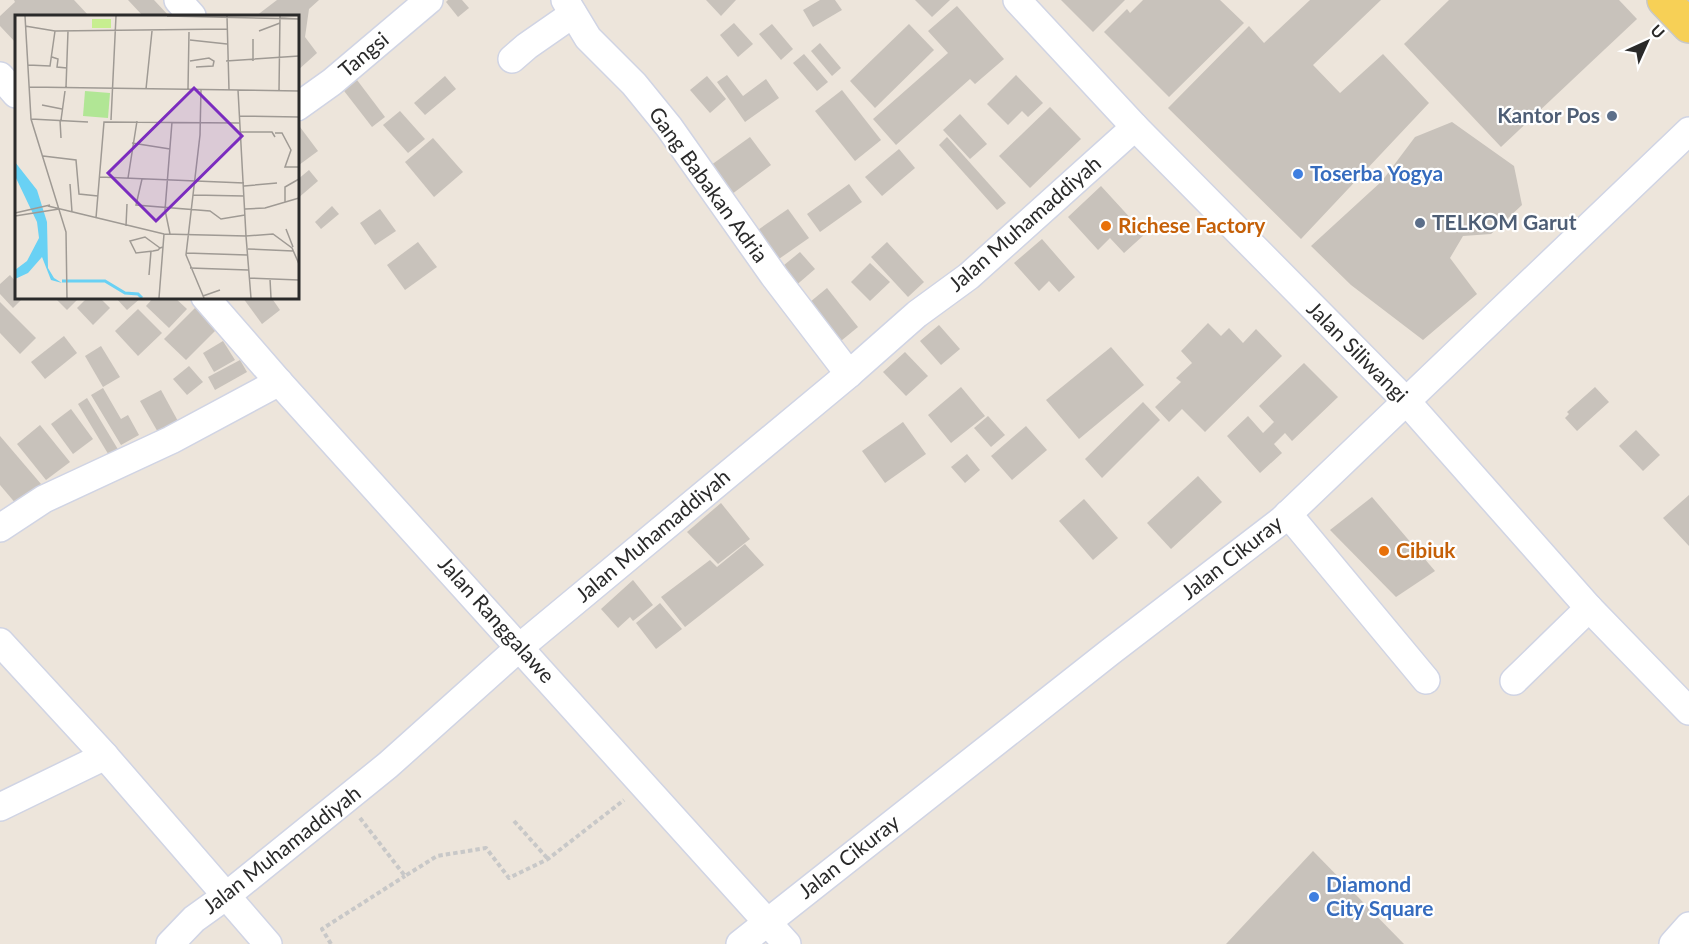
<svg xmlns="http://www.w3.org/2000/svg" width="1689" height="944" font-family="Lato,sans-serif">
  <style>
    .building { fill: #c8c2bb }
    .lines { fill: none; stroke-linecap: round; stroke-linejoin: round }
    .minor-casing { stroke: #d0d4e4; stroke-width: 30 }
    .major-casing { stroke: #c8c8c8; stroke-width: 36 }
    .path { stroke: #c8c8c8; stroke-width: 4; stroke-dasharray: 4.5 3; stroke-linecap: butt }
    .minor { stroke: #fff; stroke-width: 27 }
    .major { stroke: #f7d056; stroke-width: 33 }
    .service-dot { fill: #5c6f8a; stroke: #fff; stroke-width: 2 }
    .shop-dot { fill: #3f7fe0; stroke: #fff; stroke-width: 2 }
    .food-dot { fill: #e8710a; stroke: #fff; stroke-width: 2 }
    .labels { text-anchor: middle; stroke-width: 4.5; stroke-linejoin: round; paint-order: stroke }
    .street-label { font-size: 21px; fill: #2a2a2a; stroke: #fff }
    .service-label { font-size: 21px; font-weight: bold; fill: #4e5e75; stroke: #fff; text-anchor: end }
    .shop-label { font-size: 21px; font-weight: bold; fill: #366cbe; stroke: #fff; text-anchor: start }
    .food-label { font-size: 21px; font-weight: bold; fill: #c56008; stroke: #fff; text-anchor: start }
    .inset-river { fill: none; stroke: #69d1f4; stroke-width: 3 }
    .inset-road { fill: none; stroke: #9f9a94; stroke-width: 1.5 }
    .view { fill: #7b2cbf; fill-opacity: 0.15; stroke: #7b2cbf; stroke-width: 3 }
    .inset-edge { fill: none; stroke: #2a2a2a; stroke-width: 3 }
  </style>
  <rect width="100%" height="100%" fill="#ede5db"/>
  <g class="building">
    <polygon points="14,0 74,0 89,16 16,16 16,43 0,26 0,16 15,2"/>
    <polygon points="128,0 154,0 169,16 143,16"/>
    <polygon points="277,0 319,0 309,9 305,37 317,53 297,71 297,16 256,16"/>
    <polygon points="448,0 462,0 469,8 458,17 446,2"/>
    <polygon points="706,0 736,0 721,16"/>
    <polygon points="820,0 835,0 842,10 813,27 803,10"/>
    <polygon points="915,0 950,0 932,17"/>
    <polygon points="1061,0 1125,0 1093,32"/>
    <polygon points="1143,0 1220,0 1244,23 1169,97 1104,32 1127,9 1130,13"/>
    <polygon points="1310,0 1381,0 1313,65 1340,93 1383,54 1429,103 1301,239 1168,108 1249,26 1264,43"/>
    <polygon points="1449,0 1619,0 1637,19 1501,147 1404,44"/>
    <polygon points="957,6 1004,59 975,84 970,79 896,145 873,119 948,53 928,31"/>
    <polygon points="734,23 753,44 738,57 720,35"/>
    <polygon points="772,24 793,49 781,60 759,34"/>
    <polygon points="909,24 934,50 875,108 850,81"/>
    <polygon points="820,43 841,68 832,76 811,51"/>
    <polygon points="804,54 828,82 817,91 793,63"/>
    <polygon points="727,75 743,96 766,79 779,98 745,122 717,82"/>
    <polygon points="1016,75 1043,103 1028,117 1022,111 1008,125 987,104"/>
    <polygon points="354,76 385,117 372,127 341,87"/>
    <polygon points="445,76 456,89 425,115 414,103"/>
    <polygon points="707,76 726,99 710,113 690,90"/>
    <polygon points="842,90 881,140 855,161 815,111"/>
    <polygon points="1050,107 1081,139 1030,188 999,156"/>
    <polygon points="400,111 425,139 408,153 383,125"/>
    <polygon points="960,114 987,144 970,159 943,130"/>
    <polygon points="1452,122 1514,166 1522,205 1491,234 1463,236 1450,258 1477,294 1423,340 1351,285 1311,246 1382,181 1415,137"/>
    <polygon points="300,127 318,151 299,165 297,163 297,129"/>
    <polygon points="750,137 771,165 728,197 707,168"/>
    <polygon points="947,137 1006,203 997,210 939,145"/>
    <polygon points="433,138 463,172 434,197 405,162"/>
    <polygon points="899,149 915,168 882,196 865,177"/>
    <polygon points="309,170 318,181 297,199 297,180"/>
    <polygon points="849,184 862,202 820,232 807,214"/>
    <polygon points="1101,186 1145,234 1124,253 1110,238 1098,250 1068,217"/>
    <polygon points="332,206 339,214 321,229 315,222"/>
    <polygon points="380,209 396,231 375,245 360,223"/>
    <polygon points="788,209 809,238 776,261 755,232"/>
    <polygon points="1042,239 1075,277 1059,292 1049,281 1039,291 1014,263"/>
    <polygon points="418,242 437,267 405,290 387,265"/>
    <polygon points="887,242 924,282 908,297 871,257"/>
    <polygon points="800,252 815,269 793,288 778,270"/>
    <polygon points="870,263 890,282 870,301 851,282"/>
    <polygon points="10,275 16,282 16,297 24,297 13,308 0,294 0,284"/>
    <polygon points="827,288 858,327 836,345 804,307"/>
    <polygon points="54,297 80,297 67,310"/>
    <polygon points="88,297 99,297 110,308 93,325 77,308"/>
    <polygon points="115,297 142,297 127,310"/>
    <polygon points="154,297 174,297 187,309 169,328 146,306"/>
    <polygon points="245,297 271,297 280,310 262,324 243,298"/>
    <polygon points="0,302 36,338 20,354 0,333"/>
    <polygon points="197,306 219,327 186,360 164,339"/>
    <polygon points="138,309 162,333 138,356 115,331"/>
    <polygon points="1208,323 1221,336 1229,328 1243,343 1256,329 1282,356 1205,432 1182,409 1169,422 1155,407 1181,382 1176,378 1192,363 1181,351"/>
    <polygon points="939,325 960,349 941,365 920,341"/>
    <polygon points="64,336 77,353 45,379 31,362"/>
    <polygon points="223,341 235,360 214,372 203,353"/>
    <polygon points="101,346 120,377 103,387 85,356"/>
    <polygon points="1111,347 1144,385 1079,439 1046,400"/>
    <polygon points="905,352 928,376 906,396 883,372"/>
    <polygon points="240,360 247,372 215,390 208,377"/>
    <polygon points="1304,363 1338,397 1292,441 1285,433 1274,444 1282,453 1260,473 1227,436 1248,416 1263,433 1274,422 1259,406"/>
    <polygon points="189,366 203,382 187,395 173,379"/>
    <polygon points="961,387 985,416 951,443 928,415"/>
    <polygon points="1595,387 1609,402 1577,431 1565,418 1569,414 1567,412"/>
    <polygon points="103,388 121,419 128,415 139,435 121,445 91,395"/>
    <polygon points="161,390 179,423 159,434 140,401"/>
    <polygon points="87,398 119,451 110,457 78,404"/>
    <polygon points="1143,402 1160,420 1102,478 1085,459"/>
    <polygon points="71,409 93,439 73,454 51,424"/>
    <polygon points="988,416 1005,435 991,447 974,428"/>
    <polygon points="903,422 926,454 885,483 862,451"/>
    <polygon points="40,425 70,462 46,480 17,444"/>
    <polygon points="1026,426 1047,450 1012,480 991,456"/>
    <polygon points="1636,430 1660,455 1643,471 1619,446"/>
    <polygon points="0,436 41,484 17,505 0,485"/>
    <polygon points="967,454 980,470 965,483 951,467"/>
    <polygon points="1198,476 1222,502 1171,549 1147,523"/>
    <polygon points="1689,495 1689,546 1663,518"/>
    <polygon points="1372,497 1435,571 1396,597 1330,530"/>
    <polygon points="1084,499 1118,538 1093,560 1059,521"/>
    <polygon points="721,503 750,539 718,564 687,532"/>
    <polygon points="745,544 764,565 685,627 661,597 710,560 717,567"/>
    <polygon points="633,580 653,605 633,621 630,617 618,628 601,609"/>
    <polygon points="660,603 682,629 656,649 636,623"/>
    <polygon points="1313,851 1404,944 1226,944"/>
  </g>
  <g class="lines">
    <defs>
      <g id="minor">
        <polyline points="178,0 192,16"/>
        <polyline points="565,0 588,38 634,84 669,127 774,276 849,374"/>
        <polyline points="1017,0 1135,127 1407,402 1589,608 1689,711"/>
        <polyline points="512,59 527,46 573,14"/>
        <polyline points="0,76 16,94"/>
        <polyline points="297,107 332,82 429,0"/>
        <polyline points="205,297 279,382 787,944"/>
        <polyline points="1288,514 1426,680"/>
        <polyline points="0,528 44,499 171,440 279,382"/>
        <polyline points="0,642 105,756 268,944"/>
        <polyline points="1514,681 1589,608"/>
        <polyline points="0,807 105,756"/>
        <polyline points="170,944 194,919 226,896 388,765 520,647 849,374 917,314 969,276 1135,127"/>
        <polyline points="740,944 1110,652 1282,520 1689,131"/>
        <polyline points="1673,944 1689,926"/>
      </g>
      <polyline id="major" points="1664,0 1689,26"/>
    </defs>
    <use href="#minor" class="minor-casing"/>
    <use href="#major" class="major-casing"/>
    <g class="path">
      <polyline points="360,818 405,876 437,856 486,848 509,878 548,859 624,800"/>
      <polyline points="514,821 548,859"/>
      <polyline points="331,944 322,929 405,876"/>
    </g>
    <use href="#minor" class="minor"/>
    <use href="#major" class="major"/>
  </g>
  <g class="service-dot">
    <circle cx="1612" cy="116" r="6"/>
    <circle cx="1420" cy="223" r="6"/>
  </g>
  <g class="shop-dot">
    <circle cx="1298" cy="174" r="6"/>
    <circle cx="1314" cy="897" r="6"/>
  </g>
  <g class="food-dot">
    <circle cx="1106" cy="226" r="6"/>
    <circle cx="1384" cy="551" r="6"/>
  </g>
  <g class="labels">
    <g class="street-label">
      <text transform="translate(364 55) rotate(-40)" y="7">Tangsi</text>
      <text transform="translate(708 185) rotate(54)" y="7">Gang Babakan Adria</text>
      <text transform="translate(1025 224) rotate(-41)" y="7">Jalan Muhamaddiyah</text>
      <text transform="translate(1357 352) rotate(45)" y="7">Jalan Siliwangi</text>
      <text transform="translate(653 536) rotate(-40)" y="7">Jalan Muhamaddiyah</text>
      <text transform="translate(1232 558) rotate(-38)" y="7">Jalan Cikuray</text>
      <text transform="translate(496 620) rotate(48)" y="7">Jalan Ranggalawe</text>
      <text transform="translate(282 850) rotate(-38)" y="7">Jalan Muhamaddiyah</text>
      <text transform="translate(849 857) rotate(-38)" y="7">Jalan Cikuray</text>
    </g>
    <g class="service-label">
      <text x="1600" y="123">Kantor Pos</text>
      <text x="1432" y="230" text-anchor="start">TELKOM Garut</text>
    </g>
    <g class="shop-label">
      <text x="1310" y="181">Toserba Yogya</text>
      <text x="1326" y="892">Diamond<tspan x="1326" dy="24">City Square</tspan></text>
    </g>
    <g class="food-label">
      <text x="1118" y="233">Richese Factory</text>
      <text x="1396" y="558">Cibiuk</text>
    </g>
  </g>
  <g transform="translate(15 15)">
    <rect width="284" height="284" fill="#ede5db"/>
    <path d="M70,76L95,78L93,103L68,101Z" fill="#b1e695"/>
    <path d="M77,4H96V13H77Z" fill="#c7ee90"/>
    <path d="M0,147L22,175L32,207L33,253L39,263L47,268L36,265L27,242L13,258L0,264V255L12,246L24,223L22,207L0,161Z" fill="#69d1f4"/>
    <path class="inset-river" d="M47,266H90L110,278L123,279L127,283"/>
    <path class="inset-road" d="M10,1L16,104L51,217L52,283M152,1L284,4M212,1L214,75M265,3L284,4M10,11L40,16L212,14M244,16L265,8M238,24V46M175,25L212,29M37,42L43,44L42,52L52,53M175,46L194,43L199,46L198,51L181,52M211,46L284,41M13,50L35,51L40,16M14,72L284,76M51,72L53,16M131,74L137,16M173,74L174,17M186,74L185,120L171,240L189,283M223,75L231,221L258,219L277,233L284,249M264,76L265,1M27,90L47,94M225,101L284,102M16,104L73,107M45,105L46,123M46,105L50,76M96,105L101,1M226,117H257L260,122M260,118H267L276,135L270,152H284M117,128L155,134M28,141L61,145L64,179L83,181M85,162L229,168M113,163L122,106M127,164L121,190L195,196L206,204L230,200M55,169L57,197M229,171L262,168M178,180L229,181M270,187V172L284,164M33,191L149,219L231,221L236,283M230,194L250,193L284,183M0,198L35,190M0,201L44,194M81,203L89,107L225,108M111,211L112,189M271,214L278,232M155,219L150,195L157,107M145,233L130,222L115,226L121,238L138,236L143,235L145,233L148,232M233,234L278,236M171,238L232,240M175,253L233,255M134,260L136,236M235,263L284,265M255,264L256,283M188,281L205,275M144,283L149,219"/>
    <path class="view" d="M179,73L227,121L141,206L93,158Z"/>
    <rect width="284" height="284" class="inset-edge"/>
  </g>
  <g transform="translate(1647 42) rotate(45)" stroke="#ffffff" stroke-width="4.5" paint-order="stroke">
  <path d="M0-4.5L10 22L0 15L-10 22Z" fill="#2a2a2a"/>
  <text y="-9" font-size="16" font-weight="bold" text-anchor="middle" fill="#2a2a2a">U</text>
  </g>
</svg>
